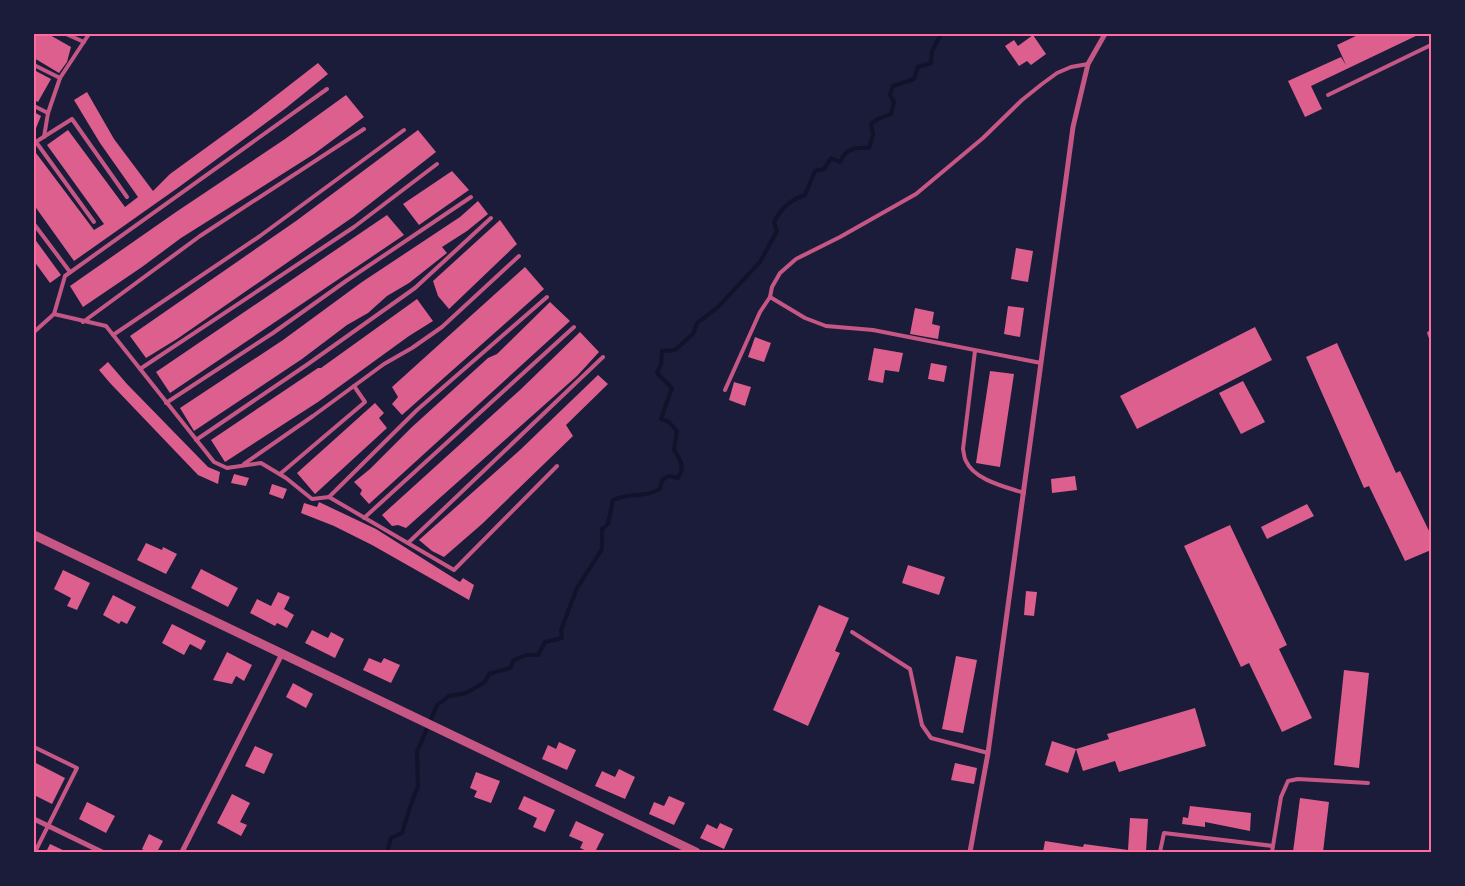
<svg xmlns="http://www.w3.org/2000/svg" width="1465" height="886" font-family="Literata,serif">
  <style>
    .lines { fill: none; stroke-linecap: round; stroke-linejoin: round }
    .stream { stroke: #12122b; stroke-width: 4 }
    .building { fill: #dd5f8e }
    .service { stroke: #c65784; stroke-width: 4 }
    .minor { stroke: #c65784; stroke-width: 5 }
    .tertiary { stroke: #c65784; stroke-width: 9 }
    .neatline { fill: none; stroke: #ff6b9d; stroke-width: 2 }
  </style>
  <rect width="100%" height="100%" fill="#1b1b3a"/>
  <g class="lines">
    <path class="stream" d="M387,852L391,838L402,833L410,807L418,786L417,752L437,705L449,696L466,693L485,682L489,674L510,668L514,660L526,655H538L545,642L562,638L561,630L577,588L602,549V529L608,524L613,500C624,495 633,496 644,494C650,494 655,491 660,489L662,480L669,476L678,478C685,466 681,461 674,450L677,431L669,422L661,419L672,388L657,373L661,364L662,351L675,350L693,334L697,323L717,308L760,262L777,231L774,222C780,209 792,199 805,195L815,171L824,169L831,158L840,162C846,148 856,147 869,148L873,135L871,124L878,119L891,114L894,102L890,95L893,86L914,79L918,67L931,63L932,51L941,34"/>
  </g>
  <g class="building">
    <polygon points="34,34 48,34 71,47 67,62 59,73 34,58"/>
    <polygon points="1360,34 1420,34 1311,86 1322,109 1305,117 1288,81 1341,57 1346,65 1337,45"/>
    <polygon points="1033,35 1046,54 1031,65 1027,61 1019,66 1005,46 1014,40 1018,46"/>
    <polygon points="318,63 328,74 286,108 179,187 74,261 34,205 34,154 36,153 94,230 104,224 47,145 68,130 125,207 138,197 100,143 74,100 87,92 114,139 153,191 170,174 251,115"/>
    <polygon points="34,70 51,79 38,102 34,100"/>
    <polygon points="346,95 364,117 314,154 181,238 142,267 83,307 70,286 176,212 285,139"/>
    <polygon points="34,112 41,116 34,133"/>
    <polygon points="418,130 436,152 353,217 177,339 146,358 130,336 296,221"/>
    <polygon points="452,171 469,190 419,225 403,204"/>
    <polygon points="478,201 488,214 467,231 442,247 447,253 409,283 387,296 368,313 347,325 302,359 194,431 180,408 283,340 362,282 460,217"/>
    <polygon points="387,215 404,235 170,393 156,372"/>
    <polygon points="500,220 517,244 449,309 438,296 433,281"/>
    <polygon points="34,238 61,275 50,283 34,261"/>
    <polygon points="1016,248 1033,251 1028,282 1011,279"/>
    <polygon points="525,267 544,289 402,415 392,404 398,397 392,387"/>
    <polygon points="417,299 433,321 409,336 318,402 225,462 211,440 318,368 321,368"/>
    <polygon points="550,302 570,321 369,504 360,494 362,490 354,482 370,469 412,427 488,358 497,354"/>
    <polygon points="1008,306 1024,308 1020,337 1004,334"/>
    <polygon points="915,308 934,312 932,324 940,326 938,339 910,334"/>
    <polygon points="1255,327 1272,360 1137,429 1120,396"/>
    <polygon points="580,332 599,352 577,376 406,528 398,525 392,526 382,515 520,390"/>
    <polygon points="755,337 771,343 764,362 748,357"/>
    <polygon points="1337,343 1396,473 1400,471 1431,535 1431,550 1405,561 1369,486 1364,488 1306,357"/>
    <polygon points="874,348 903,353 899,372 885,370 883,383 868,380"/>
    <polygon points="108,362 127,384 208,467 220,472 218,484 198,475 110,383 99,370"/>
    <polygon points="931,363 947,366 944,382 928,379"/>
    <polygon points="990,371 1014,374 1000,467 976,463"/>
    <polygon points="598,375 608,384 566,425 573,436 482,524 444,557 432,551 419,540 520,450"/>
    <polygon points="1243,381 1265,422 1241,434 1219,393"/>
    <polygon points="734,382 751,387 745,406 729,400"/>
    <polygon points="375,403 384,413 379,418 387,428 315,494 297,473"/>
    <polygon points="234,474 249,478 246,486 231,483"/>
    <polygon points="1075,476 1077,490 1052,493 1051,479"/>
    <polygon points="272,484 287,489 283,499 269,494"/>
    <polygon points="319,502 376,529 460,582 463,578 474,585 469,600 372,545 334,526 301,513 304,503 317,507"/>
    <polygon points="1307,504 1314,516 1267,539 1261,527"/>
    <polygon points="1230,525 1287,645 1279,649 1312,718 1282,732 1249,663 1241,667 1184,546"/>
    <polygon points="146,543 162,550 163,547 177,554 166,574 137,560"/>
    <polygon points="908,565 945,577 939,595 902,583"/>
    <polygon points="201,569 238,588 228,607 191,588"/>
    <polygon points="63,570 90,583 77,610 67,606 71,598 54,589"/>
    <polygon points="1026,591 1037,592 1034,616 1024,615"/>
    <polygon points="278,592 290,597 284,609 294,615 287,628 277,623 275,626 250,613 257,599 271,606"/>
    <polygon points="113,595 136,607 127,624 121,621 119,624 103,615"/>
    <polygon points="819,605 849,618 835,651 840,653 808,726 773,710"/>
    <polygon points="172,624 206,641 201,650 190,644 184,655 162,643"/>
    <polygon points="312,630 328,638 331,632 344,639 335,658 305,643"/>
    <polygon points="227,652 252,665 244,681 236,676 232,684 213,680"/>
    <polygon points="956,656 977,660 963,733 942,729"/>
    <polygon points="369,658 381,663 384,658 400,665 391,683 363,670"/>
    <polygon points="1344,670 1369,673 1359,768 1334,765"/>
    <polygon points="293,683 313,694 306,708 286,697"/>
    <polygon points="1195,708 1206,746 1119,772 1115,761 1083,771 1076,749 1109,739 1107,734"/>
    <polygon points="1052,741 1076,749 1068,773 1045,765"/>
    <polygon points="559,742 576,750 567,770 542,759 548,745 556,749"/>
    <polygon points="255,746 273,754 264,774 245,766"/>
    <polygon points="34,762 65,778 52,804 34,795"/>
    <polygon points="955,763 977,768 974,784 951,780"/>
    <polygon points="619,769 635,777 625,799 595,786 602,771 615,777"/>
    <polygon points="476,772 500,781 491,803 474,797 477,791 470,788"/>
    <polygon points="232,794 250,803 240,822 247,825 241,836 217,823"/>
    <polygon points="524,796 555,810 545,832 533,827 537,818 518,809"/>
    <polygon points="669,796 685,803 674,825 649,814 654,802 664,806"/>
    <polygon points="1300,798 1329,802 1323,852 1293,852"/>
    <polygon points="87,802 115,816 106,833 79,819"/>
    <polygon points="1190,806 1251,813 1250,831 1205,822 1205,827 1182,824 1183,817 1188,818"/>
    <polygon points="1130,818 1148,819 1146,852 1043,852 1045,841 1083,847 1084,844 1128,850"/>
    <polygon points="576,821 604,834 595,852 589,852 580,848 583,842 569,836"/>
    <polygon points="720,823 733,829 724,849 700,838 707,824 717,829"/>
    <polygon points="149,834 163,841 157,852 147,852 142,849"/>
    <polygon points="50,844 67,852 46,852"/>
  </g>
  <g class="lines">
    <g class="service">
      <polyline points="66,34 84,42"/>
      <polyline points="34,65 60,78"/>
      <polyline points="1328,95 1431,45"/>
      <polyline points="34,106 48,113"/>
      <polyline points="44,137 48,113 60,78 89,34"/>
      <polyline points="36,142 94,222"/>
      <polyline points="34,143 72,119 127,197"/>
      <polyline points="34,224 70,272"/>
      <polyline points="54,314 106,326 214,462 227,468 261,463 286,478 312,499 329,497 454,570 557,466"/>
      <polyline points="83,322 200,236 364,129"/>
      <polyline points="34,332 54,314 65,276 327,89"/>
      <polyline points="1429,333 1431,338"/>
      <polyline points="113,335 260,236 404,130"/>
      <path d="M975,351L963,449C964,453 964,458 966,461C974,480 1006,487 1024,493"/>
      <polyline points="1041,363 873,330 826,326 805,318 770,297 772,287 780,273 796,259 840,237 916,194 983,138 1022,100 1042,84 1057,73 1071,67 1088,64"/>
      <polyline points="140,369 354,227 437,164"/>
      <polyline points="725,390 760,312 770,297"/>
      <polyline points="166,403 273,333 346,281 471,197"/>
      <polyline points="196,440 308,364 415,288 491,218"/>
      <polyline points="244,464 313,416 384,364 412,348 442,327 519,256"/>
      <polyline points="280,474 365,402 354,386"/>
      <polyline points="329,497 417,410 547,297"/>
      <polyline points="364,518 574,327"/>
      <polyline points="408,543 603,357"/>
      <polyline points="852,632 910,669 922,725 931,738 988,753"/>
      <polyline points="34,747 77,768 35,852"/>
      <polyline points="1160,852 1164,833 1273,846"/>
      <polyline points="1272,852 1281,797 1288,781 1298,779 1368,783"/>
    </g>
    <g class="minor">
      <polyline points="34,819 102,852"/>
      <polyline points="182,852 282,654"/>
      <polyline points="970,852 988,753 1073,127 1088,64 1105,34"/>
    </g>
    <polyline class="tertiary" points="34,535 696,852"/>
  </g>
  <rect width="1465" height="886" fill="none" stroke="#1b1b3a" stroke-width="70"/>
  <rect x="35" y="35" width="1395" height="816" class="neatline"/>
</svg>
